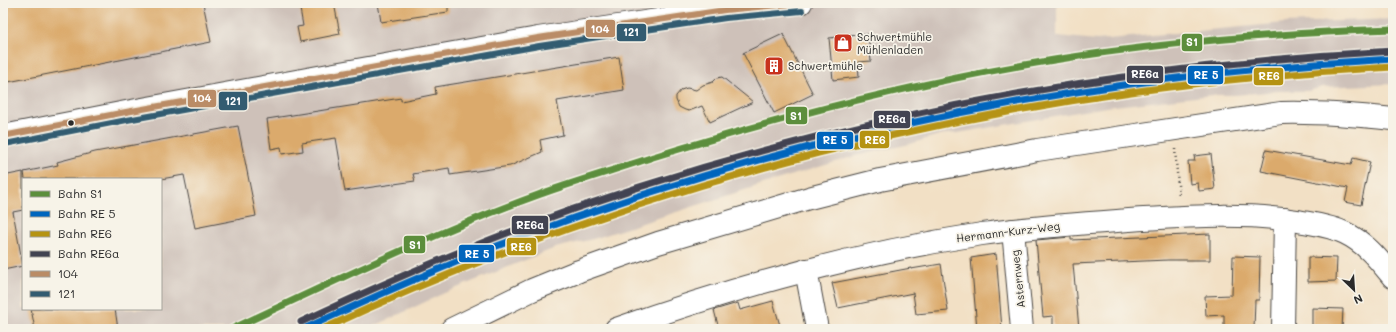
<svg xmlns="http://www.w3.org/2000/svg" width="1396" height="332" font-family="Mali,sans-serif">
  <style>
    .industrial { fill: #cec1b9; fill-rule: evenodd }
    .building { fill: #dbaa6c }
    .lines { fill: none; stroke-linecap: round; stroke-linejoin: round }
    .street-casing { stroke: #494642; stroke-width: 24 }
    .secondary-casing { stroke: #494642; stroke-width: 24 }
    .path { stroke: #494642; stroke-width: 2.5; stroke-dasharray: 1 3; stroke-linecap: butt }
    .street { stroke: #fff; stroke-width: 22 }
    .secondary { stroke: #fff; stroke-width: 22 }
    .bus-1-casing { stroke: #f7f3e8; stroke-width: 9 }
    .bus-2-casing { stroke: #f7f3e8; stroke-width: 9 }
    .bus-1 { stroke: #ba8c66; stroke-width: 6 }
    .bus-2 { stroke: #335c71; stroke-width: 6 }
    .rail-1-casing { stroke: #f7f3e8; stroke-width: 10 }
    .rail-2-casing { stroke: #f7f3e8; stroke-width: 10 }
    .rail-3-casing { stroke: #f7f3e8; stroke-width: 10 }
    .rail-4-casing { stroke: #f7f3e8; stroke-width: 10 }
    .rail-1 { stroke: #5c8e3c; stroke-width: 7 }
    .rail-2 { stroke: #0065bd; stroke-width: 7 }
    .rail-3 { stroke: #b59312; stroke-width: 7 }
    .rail-4 { stroke: #424351; stroke-width: 7 }
    .bus-dot { fill: #2b2b2b; stroke: #f7f3e8; stroke-width: 1.5 }
    .labels { text-anchor: middle; stroke-width: 3.5; stroke-linejoin: round; paint-order: stroke }
    .poi-label { font-size: 11px; fill: #2b2b2b; stroke: #f7f3e8; text-anchor: start }
    .street-label { font-size: 11px; fill: #2b2b2b; stroke: #f7f3e8 }
    .line-badge { stroke: #f7f3e8; stroke-width: 1.5 }
    .badge-label { font-size: 11px; text-anchor: middle; font-weight: bold; fill: #fff }
  </style>
  <rect width="100%" height="100%" fill="#f7f3e8"/>
  <filter id="ink" filterUnits="userSpaceOnUse"><feTurbulence type="fractalNoise" baseFrequency=".025" numOctaves="2"/><feDisplacementMap in="SourceGraphic" scale="8" xChannelSelector="R" yChannelSelector="G"/><feConvolveMatrix kernelMatrix="1 2 1 2 8 2 1 2 1" color-interpolation-filters="sRGB"/></filter>
  <filter id="wash" filterUnits="userSpaceOnUse"><feTurbulence type="fractalNoise" baseFrequency=".012" numOctaves="4" result="noise"/><feDisplacementMap in="SourceGraphic" scale="16" xChannelSelector="R" yChannelSelector="G"/><feGaussianBlur stdDeviation="0.9" result="paint"/><feColorMatrix in="noise" values="0 0 0 0 0 0 0 0 0 0 0 0 0 0 0 0 0 1.4 0 .05"/><feComposite in="paint" operator="in"/></filter>
  <g filter="url(#wash)">
    <rect width="100%" height="100%" fill="#f2e0c5"/>
    <path class="industrial" d="M3,3H1057V36L1097,40L1285,23L1393,19V84L1323,87L1308,91H1278L1235,95H1213L1106,107L958,133L939,135L910,144L855,156L760,185L593,239L555,248L442,294L368,329H3ZM23,179H161V309H23Z"/>
    <g id="blocks">
      <g class="building">
        <polygon points="3,3 203,3 211,42 3,83"/>
        <polygon points="299,3 334,3 340,34 300,42 297,27 303,26"/>
        <polygon points="378,3 448,3 448,12 381,22"/>
        <polygon points="783,34 813,94 774,113 743,53"/>
        <polygon points="868,34 871,61 858,62 859,77 833,80 829,38"/>
        <polygon points="619,57 624,90 557,101 563,135 540,140 542,152 510,166 450,175 449,168 413,174 415,181 345,191 336,138 302,143 303,151 282,154 281,147 271,149 267,119 401,98 401,101 436,94 435,87"/>
        <polygon points="722,77 753,102 710,122 702,106 689,111 685,110 679,107 676,100 676,96 681,90 687,88 696,90 703,85 713,82 717,78"/>
        <polygon points="238,126 256,216 195,228 184,175 161,179 25,179 24,172 58,165 57,162 95,152"/>
        <polygon points="1266,150 1351,165 1353,158 1370,162 1361,205 1345,202 1348,188 1261,171"/>
        <polygon points="1211,154 1215,189 1199,191 1198,183 1190,184 1188,161 1195,161 1194,156"/>
        <polygon points="23,172 23,210 13,212 23,266 3,270 3,176"/>
        <polygon points="1210,234 1210,260 1168,260 1073,264 1079,329 1053,329 1053,316 1043,317 1036,240 1071,237 1071,240"/>
        <polygon points="996,254 1002,329 977,329 971,258"/>
        <polygon points="1233,256 1260,257 1259,300 1255,300 1254,329 1224,329 1224,315 1206,316 1205,296 1232,295"/>
        <polygon points="1308,257 1337,258 1336,281 1308,282"/>
        <polygon points="941,264 948,311 916,314 913,293 838,308 832,283 911,268 911,269"/>
        <polygon points="773,301 781,329 719,329 714,310 738,303 740,310"/>
        <polygon points="1312,308 1343,309 1342,329 1312,329"/>
        <polygon points="31,309 115,309 118,329 35,329"/>
      </g>
    </g>
  </g>
  <g filter="url(#ink)">
    <use href="#blocks" fill-opacity="0" stroke="#494642" stroke-width="1"/>
    <g class="lines">
      <defs>
        <g id="street">
          <polyline points="1013,230 1022,329"/>
          <polyline points="806,270 817,329"/>
          <path d="M616,329C735,287 857,253 982,234C1036,226 1090,223 1144,219C1195,216 1248,213 1298,221C1314,224 1331,226 1345,233C1366,243 1379,260 1393,277"/>
          <polyline points="1283,329 1285,219"/>
        </g>
        <g id="secondary">
          <polyline points="3,136 126,112 340,73 538,38 725,10 801,3"/>
          <path d="M452,329L532,290L579,271L658,243L809,198L880,180L1037,150L1281,113C1320,112 1355,115 1393,119"/>
        </g>
      </defs>
      <use href="#street" class="street-casing"/>
      <use href="#secondary" class="secondary-casing"/>
      <polyline class="path" points="1175,149 1179,196"/>
      <use href="#street" class="street"/>
      <use href="#secondary" class="secondary"/>
      <defs>
        <polyline id="bus-1" points="3,136 126,112 538,38 725,10 801,3"/>
        <polyline id="bus-2" points="5,144 127,120 539,46 726,18 802,11"/>
      </defs>
      <use href="#bus-1" class="bus-1-casing"/>
      <use href="#bus-2" class="bus-2-casing"/>
      <use href="#bus-1" class="bus-1"/>
      <use href="#bus-2" class="bus-2"/>
      <defs>
        <path id="rail-1" d="M232,329C333,282 433,233 538,195C576,181 615,170 653,157C785,116 918,82 1054,60C1166,42 1280,33 1393,29"/>
        <path id="rail-2" d="M304,329C373,297 442,266 513,240C795,134 1092,75 1393,59"/>
        <path id="rail-3" d="M323,329C663,171 1019,87 1393,67"/>
        <path id="rail-4" d="M301,322C369,290 439,259 510,232C793,126 1091,67 1393,51"/>
      </defs>
      <use href="#rail-1" class="rail-1-casing"/>
      <use href="#rail-2" class="rail-2-casing"/>
      <use href="#rail-3" class="rail-3-casing"/>
      <use href="#rail-4" class="rail-4-casing"/>
      <use href="#rail-1" class="rail-1"/>
      <use href="#rail-2" class="rail-2"/>
      <use href="#rail-3" class="rail-3"/>
      <use href="#rail-4" class="rail-4"/>
    </g>
  </g>
  <defs>
    <symbol id="shop-square" viewBox="-11 -11 22 22"><rect x="-9" y="-9" width="18" height="18" rx="4" fill="#c8321e" stroke="#f7f3e8"/><path d="M-5-2.5h2.3a2.7 3.5 0 0 1 5.4 0H5L5.5 6h-11ZM-1.5-2.5h3a1.5 2.3 0 0 0-3 0Z" fill="#fff"/></symbol>
    <symbol id="building-square" viewBox="-11 -11 22 22"><rect x="-9" y="-9" width="18" height="18" rx="4" fill="#c8321e" stroke="#f7f3e8"/><path d="M-4-6H4V6H1V3H-1V6H-4ZM-2.5-4.3h1.7v1.8h-1.7ZM.8-4.3h1.7v1.8H.8ZM-2.5-1h1.7V.8h-1.7ZM.8-1h1.7V.8H.8Z" fill="#fff"/></symbol>
  </defs>
  <g fill-rule="evenodd">
    <use href="#shop-square" x="832" y="32" width="22" height="22"/>
    <use href="#building-square" x="763" y="55" width="22" height="22"/>
  </g>
  <circle class="bus-dot" cx="71" cy="123" r="3.5"/>
  <g class="labels">
    <g class="poi-label">
      <text x="857" y="41">Schwertmühle<tspan x="857" dy="13">Mühlenladen</tspan></text>
      <text x="788" y="70">Schwertmühle</text>
    </g>
    <g class="street-label">
      <text transform="translate(1008 232) rotate(-7)" y="4">Hermann-Kurz-Weg</text>
      <text transform="translate(1018 279) rotate(-96)" y="4">Asternweg</text>
    </g>
  </g>
  <g class="line-badge">
    <rect x="585" y="19" width="31" height="19" rx="4" fill="#ba8c66"/>
    <rect x="616" y="23" width="31" height="19" rx="4" fill="#335c71"/>
    <rect x="1181" y="33" width="22" height="19" rx="4" fill="#5c8e3c"/>
    <rect x="1126" y="65" width="38" height="19" rx="4" fill="#424351"/>
    <rect x="1187" y="65" width="37" height="20" rx="4" fill="#0065bd"/>
    <rect x="1253" y="67" width="31" height="19" rx="4" fill="#b59312"/>
    <rect x="187" y="89" width="30" height="19" rx="4" fill="#ba8c66"/>
    <rect x="218" y="91" width="30" height="20" rx="4" fill="#335c71"/>
    <rect x="785" y="106" width="23" height="19" rx="4" fill="#5c8e3c"/>
    <rect x="873" y="110" width="38" height="19" rx="4" fill="#424351"/>
    <rect x="859" y="130" width="31" height="19" rx="4" fill="#b59312"/>
    <rect x="816" y="131" width="38" height="19" rx="4" fill="#0065bd"/>
    <rect x="511" y="215" width="38" height="20" rx="4" fill="#424351"/>
    <rect x="403" y="235" width="23" height="19" rx="4" fill="#5c8e3c"/>
    <rect x="506" y="237" width="31" height="19" rx="4" fill="#b59312"/>
    <rect x="458" y="244" width="37" height="19" rx="4" fill="#0065bd"/>
  </g>
  <g class="badge-label">
    <text x="600" y="33">104</text>
    <text x="631" y="36">121</text>
    <text x="1192" y="46">S1</text>
    <text x="1145" y="78">RE6a</text>
    <text x="1206" y="79">RE 5</text>
    <text x="1269" y="80">RE6</text>
    <text x="202" y="102">104</text>
    <text x="233" y="105">121</text>
    <text x="796" y="120">S1</text>
    <text x="892" y="123">RE6a</text>
    <text x="875" y="144">RE6</text>
    <text x="835" y="144">RE 5</text>
    <text x="530" y="229">RE6a</text>
    <text x="415" y="249">S1</text>
    <text x="521" y="251">RE6</text>
    <text x="477" y="258">RE 5</text>
  </g>
  <rect width="1396" height="332" fill="none" stroke="#f7f3e8" stroke-width="16"/>
  <rect x="22" y="178" width="140" height="132" fill="#f7f3e8" stroke="#a5a39c"/>
  <rect x="30" y="191" width="20" height="6" fill="#5c8e3c" stroke="#a5a39c"/>
  <text x="58" y="198" font-size="12" fill="#2b2b2b">Bahn S1</text>
  <rect x="30" y="211" width="20" height="6" fill="#0065bd" stroke="#a5a39c"/>
  <text x="58" y="218" font-size="12" fill="#2b2b2b">Bahn RE 5</text>
  <rect x="30" y="231" width="20" height="6" fill="#b59312" stroke="#a5a39c"/>
  <text x="58" y="238" font-size="12" fill="#2b2b2b">Bahn RE6</text>
  <rect x="30" y="251" width="20" height="6" fill="#424351" stroke="#a5a39c"/>
  <text x="58" y="258" font-size="12" fill="#2b2b2b">Bahn RE6a</text>
  <rect x="30" y="271" width="20" height="6" fill="#ba8c66" stroke="#a5a39c"/>
  <text x="58" y="278" font-size="12" fill="#2b2b2b">104</text>
  <rect x="30" y="291" width="20" height="6" fill="#335c71" stroke="#a5a39c"/>
  <text x="58" y="298" font-size="12" fill="#2b2b2b">121</text>
  <g transform="translate(1354 290) rotate(155)" stroke="#f7f3e8" stroke-width="3" paint-order="stroke">
  <path d="M0-3L7 15L0 10L-7 15Z" fill="#2b2b2b"/>
  <text y="-6" font-size="11" font-weight="bold" text-anchor="middle" fill="#2b2b2b">N</text>
  </g>
</svg>
